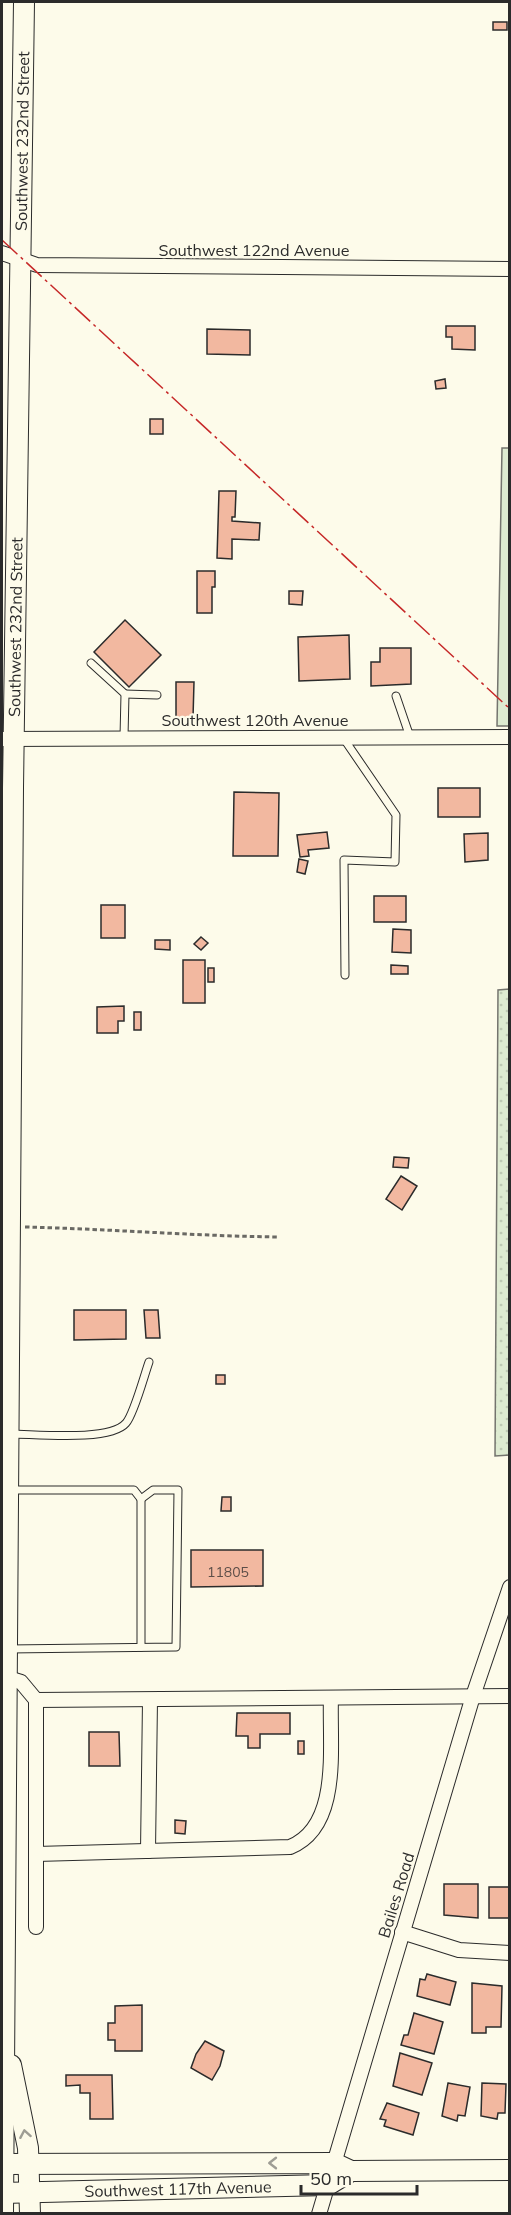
<svg xmlns="http://www.w3.org/2000/svg" width="511" height="2215" font-family="Mulish,sans-serif">
  <style>
    .grass { fill: #deebd1; stroke: #74746e; stroke-width: 1.5 }
    .park { fill: url(#park-dots); stroke: #74746e; stroke-width: 1.5 }
    .building { fill: #f2b8a0; stroke: #2b2b2b; stroke-width: 1.5 }
    .lines { fill: none; stroke-linecap: round; stroke-linejoin: round }
    .lane-casing { stroke: #2b2b2b; stroke-width: 9 }
    .street-casing { stroke: #2b2b2b; stroke-width: 16 }
    .secondary-casing { stroke: #2b2b2b; stroke-width: 22 }
    .path { stroke: #6a6964; stroke-width: 3; stroke-dasharray: 4.5 3; stroke-linecap: butt }
    .lane { stroke: #fdfbea; stroke-width: 7 }
    .street { stroke: #fdfbea; stroke-width: 14 }
    .secondary { stroke: #fdfbea; stroke-width: 20 }
    .power { stroke: #c62828; stroke-width: 1.5; stroke-dasharray: 21 4.5 3 4.5; stroke-linecap: butt }
    .oneway { stroke: #9e9d94 }
    .labels { text-anchor: middle; stroke-width: 4.5; stroke-linejoin: round; paint-order: stroke }
    .number-label { font-size: 14px; fill: #5d4e48 }
    .street-label { font-size: 16px; fill: #2b2b2b; stroke: #fdfbea }
  </style>
  <defs>
    <pattern id="park-dots" width="8" height="8" patternUnits="userSpaceOnUse" patternTransform="scale(1.5)"><rect width="8" height="8" fill="#deebd1"/><path d="M2 2h.1M6 6h.1" fill="none" stroke="#bfcab4" stroke-width="1.8" stroke-linecap="round"/></pattern>
  </defs>
  <rect width="100%" height="100%" fill="#fdfbea"/>
  <polygon class="grass" points="502,448 510,448 509,726 497,726"/>
  <polygon class="park" points="509,989 510,1455 495,1456 498,990"/>
  <g class="building">
    <rect x="493" y="22" width="14" height="8"/>
    <polygon points="446,326 475,326 475,350 452,349 452,337 446,337"/>
    <polygon points="207,329 250,330 250,355 207,354"/>
    <polygon points="445,379 446,388 436,389 435,381"/>
    <rect x="150" y="419" width="13" height="15"/>
    <polygon points="219,491 236,491 235,517 232,517 232,521 260,523 259,540 232,539 232,559 217,558"/>
    <polygon points="197,571 215,571 215,587 212,587 212,613 197,613"/>
    <polygon points="289,591 303,591 302,605 289,604"/>
    <polygon points="125,620 161,655 129,687 94,652"/>
    <polygon points="349,635 350,679 299,681 298,637"/>
    <polygon points="380,648 411,648 411,684 371,686 371,662 380,662"/>
    <polygon points="176,682 194,682 193,718 176,718"/>
    <rect x="438" y="788" width="42" height="29"/>
    <polygon points="234,792 279,793 278,856 233,856"/>
    <polygon points="327,832 329,848 308,850 309,856 300,857 297,835"/>
    <polygon points="488,833 488,860 465,862 464,834"/>
    <polygon points="299,859 308,861 305,874 297,872"/>
    <rect x="374" y="896" width="32" height="26"/>
    <rect x="101" y="905" width="24" height="33"/>
    <polygon points="393,929 411,930 411,953 392,952"/>
    <polygon points="201,937 208,943 201,950 194,944"/>
    <polygon points="155,940 170,940 170,950 155,949"/>
    <rect x="183" y="960" width="22" height="43"/>
    <polygon points="391,965 408,966 408,974 391,974"/>
    <rect x="208" y="968" width="6" height="14"/>
    <polygon points="124,1006 124,1021 118,1021 118,1033 97,1033 97,1007"/>
    <rect x="134" y="1012" width="7" height="18"/>
    <polygon points="394,1157 409,1158 408,1168 393,1167"/>
    <polygon points="401,1176 417,1186 402,1210 386,1199"/>
    <polygon points="74,1310 126,1310 126,1339 74,1340"/>
    <polygon points="144,1310 158,1310 160,1338 146,1338"/>
    <rect x="216" y="1375" width="9" height="9"/>
    <polygon points="222,1497 231,1497 231,1511 221,1511"/>
    <polygon points="191,1550 263,1550 263,1586 191,1587"/>
    <polygon points="237,1713 290,1713 290,1734 260,1734 260,1748 248,1748 248,1736 236,1736"/>
    <polygon points="89,1732 119,1732 120,1766 89,1766"/>
    <rect x="298" y="1741" width="6" height="13"/>
    <polygon points="175,1820 186,1821 185,1834 175,1833"/>
    <polygon points="444,1884 478,1884 478,1918 444,1915"/>
    <rect x="489" y="1887" width="21" height="31"/>
    <polygon points="427,1974 456,1982 450,2005 417,1996 420,1979 425,1980"/>
    <polygon points="472,1983 502,1986 501,2027 486,2027 486,2033 472,2033"/>
    <polygon points="142,2005 142,2051 115,2051 115,2040 108,2040 108,2023 115,2023 115,2006"/>
    <polygon points="414,2013 443,2022 434,2054 401,2045 404,2035 408,2035"/>
    <polygon points="205,2041 224,2051 220,2066 212,2080 191,2068 196,2054"/>
    <polygon points="400,2053 432,2063 422,2095 393,2086"/>
    <polygon points="66,2075 112,2075 113,2119 90,2119 90,2093 80,2093 80,2085 66,2086"/>
    <polygon points="448,2083 470,2087 465,2116 458,2115 457,2121 442,2116"/>
    <polygon points="482,2083 506,2084 505,2113 498,2113 497,2119 481,2116"/>
    <polygon points="387,2103 419,2113 413,2135 384,2126 386,2120 380,2119"/>
  </g>
  <g class="lines">
    <defs>
      <g id="lane">
        <polyline points="91,663 125,694 124,737"/>
        <polyline points="125,694 157,695"/>
        <polyline points="396,696 410,737"/>
        <polyline points="344,739 396,815 395,862 344,860 345,975"/>
        <path d="M11,1434C35,1434 110,1442 126,1423C134,1414 144,1376 149,1362"/>
        <polyline points="141,1647 141,1499"/>
        <polyline points="8,1649 176,1647 178,1490 153,1490 141,1499 134,1490 11,1490"/>
      </g>
      <g id="street">
        <polyline points="2,253 37,265 510,269"/>
        <polyline points="2,739 510,737"/>
        <polyline points="8,1678 21,1682 36,1700 510,1696"/>
        <polyline points="148,1851 150,1700"/>
        <path d="M36,1854L290,1847C342,1826 329,1745 331,1698"/>
        <polyline points="36,1927 36,1700"/>
        <polyline points="402,1932 459,1950 510,1953"/>
        <polyline points="319,2214 473,1696 510,1587"/>
      </g>
      <g id="secondary">
        <polyline points="11,2065 28,2148 30,2214"/>
        <polyline points="2,2164 334,2163 351,2171 510,2170"/>
        <path id="s1" d="M2,2193L328,2185L351,2171"/>
        <path id="s2" d="M3,2214L13,788L24,2"/>
      </g>
    </defs>
    <use href="#lane" class="lane-casing"/>
    <use href="#street" class="street-casing"/>
    <use href="#secondary" class="secondary-casing"/>
    <path class="path" d="M25,1227C110,1229 194,1236 279,1237"/>
    <use href="#lane" class="lane"/>
    <use href="#street" class="street"/>
    <use href="#secondary" class="secondary"/>
    <polyline class="power" points="2,240 510,709"/>
  </g>
  <defs><path id="oneway-chevron" d="M-2-3.5L2.5 0L-2 3.5" fill="none" stroke-width="1.6" stroke-linecap="round" stroke-linejoin="round" transform="scale(1.5)"/></defs>
  <g class="oneway">
    <use href="#oneway-chevron" transform="translate(25 2134) rotate(-100)"/>
    <use href="#oneway-chevron" transform="translate(273 2163) rotate(180)"/>
  </g>
  <g class="labels">
    <g class="number-label">
      <text x="228" y="1577">11805</text>
    </g>
    <g class="street-label">
      <text dy="6" stroke="none"><textPath href="#s2" startOffset="2073">Southwest 232nd Street</textPath></text>
      <text x="254" y="256">Southwest 122nd Avenue</text>
      <text dy="6" stroke="none"><textPath href="#s2" startOffset="1587">Southwest 232nd Street</textPath></text>
      <text x="255" y="726">Southwest 120th Avenue</text>
      <text transform="translate(396 1895) rotate(-73)" y="6">Bailes Road</text>
      <text dy="6" stroke="none"><textPath href="#s1" startOffset="176">Southwest 117th Avenue</textPath></text>
    </g>
  </g>
  <rect width="511" height="2215" fill="none" stroke="#2b2b2b" stroke-width="6"/>
  <path d="M301 2185v9h116v-9" fill="none" stroke="#2b2b2b" stroke-width="3"/>
  <text x="310" y="2185" font-size="18" fill="#2b2b2b" stroke="#fdfbea" stroke-width="4.5" paint-order="stroke">50 m</text>
</svg>
